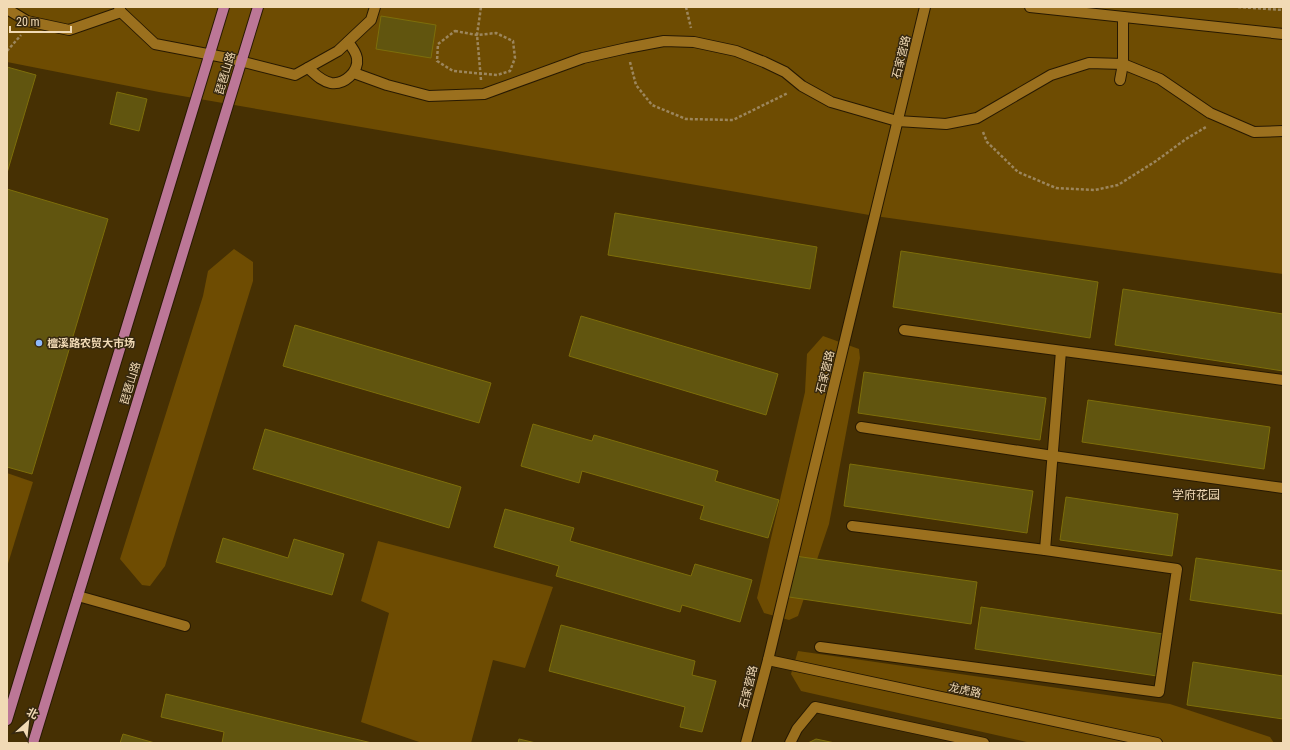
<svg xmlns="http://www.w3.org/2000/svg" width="1290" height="750" font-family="'Roboto Condensed','Noto Sans SC',sans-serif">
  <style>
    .green { fill: #6e4c02 }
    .building { fill: #61550f; stroke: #7d6e0a }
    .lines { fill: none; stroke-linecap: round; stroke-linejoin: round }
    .minor-casing { stroke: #271902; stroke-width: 12 }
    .major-casing { stroke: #271902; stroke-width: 12 }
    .path { stroke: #9c865d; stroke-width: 2.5; stroke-dasharray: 3 2; stroke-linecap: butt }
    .minor { stroke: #9b701e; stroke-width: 10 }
    .major { stroke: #bc7797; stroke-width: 10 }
    .poi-dot { fill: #8db9fc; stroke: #362810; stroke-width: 1.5 }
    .labels { text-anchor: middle; stroke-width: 3; stroke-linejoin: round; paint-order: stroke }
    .street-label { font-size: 11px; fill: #f1dab5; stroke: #362810 }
    .poi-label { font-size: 11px; font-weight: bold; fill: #f1dab5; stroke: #362810; text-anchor: start }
    .neighbourhood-label { font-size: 12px; fill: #f1dab5; stroke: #362810 }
  </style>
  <rect width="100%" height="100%" fill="#463003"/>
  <g class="green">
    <polygon points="7,7 1283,7 1283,274 875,216 159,92 7,62"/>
    <polygon points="234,249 253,262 253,281 165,566 150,586 142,585 120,559 203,296 208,271"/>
    <polygon points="823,336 859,349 860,358 829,524 798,616 789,620 764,613 757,598 805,392 807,354"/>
    <polygon points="7,473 33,482 7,567"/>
    <polygon points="378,541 553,587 525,668 493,660 471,743 422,743 361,722 389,613 361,601"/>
    <polygon points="798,651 1170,704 1270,737 1274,743 1031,743 801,691 791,674"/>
  </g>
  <g class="building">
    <polygon points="381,16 436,25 431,58 376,49"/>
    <polygon points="7,67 36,75 7,173"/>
    <polygon points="117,92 147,99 139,131 110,124"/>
    <polygon points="7,189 108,219 32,474 7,467"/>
    <polygon points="615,213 817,247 810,289 608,255"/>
    <polygon points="901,251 1098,282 1090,338 893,307"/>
    <polygon points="1123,289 1283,314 1283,371 1115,345"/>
    <polygon points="581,316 778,374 766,415 569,356"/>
    <polygon points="295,325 491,383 479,423 283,366"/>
    <polygon points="864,372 1046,398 1040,440 858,413"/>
    <polygon points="1088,400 1270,427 1264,469 1082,442"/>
    <polygon points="533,424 592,441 594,435 718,471 715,481 779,500 768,538 700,519 704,506 582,471 579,483 521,466"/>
    <polygon points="265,429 461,487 449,528 253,469"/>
    <polygon points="850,464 1033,491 1027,533 844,506"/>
    <polygon points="1066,497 1178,514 1172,556 1060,540"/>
    <polygon points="505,509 574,528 570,541 691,576 695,564 752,580 740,622 682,605 680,612 556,576 559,566 494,547"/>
    <polygon points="223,538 288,558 294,539 344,554 332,595 216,562"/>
    <polygon points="795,556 977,582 971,624 789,597"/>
    <polygon points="1196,558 1283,571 1283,614 1190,600"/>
    <polygon points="981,607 1163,634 1157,676 975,649"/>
    <polygon points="561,625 695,661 692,675 716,681 702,732 680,727 685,707 549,671"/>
    <polygon points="1193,662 1283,676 1283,719 1187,705"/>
    <polygon points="166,694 372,743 222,743 224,732 161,717"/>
    <polygon points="123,734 155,743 120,743"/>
    <polygon points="519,739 536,743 518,743"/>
    <polygon points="816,739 835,743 808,743"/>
  </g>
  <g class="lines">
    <defs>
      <g id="minor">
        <polyline points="119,7 121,12 155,44 228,58 295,75 338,51 371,20 375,7"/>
        <polyline points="1030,7 1283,34"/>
        <polyline points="7,9 27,21 69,30 121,12"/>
        <path d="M308,68C315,74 321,81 331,83C344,85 359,72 357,58C356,52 352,47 348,42"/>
        <polyline points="354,73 387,85 429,96 484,94 583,58 627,48 664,41 694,42 736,51 764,62 785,72 802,86 831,102 897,121 946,124 977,118 1051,75 1089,63 1123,64 1160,79 1210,113 1254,132 1283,131"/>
        <polyline points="1120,80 1123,64 1123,17"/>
        <polyline points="904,330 1283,380"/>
        <polyline points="861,427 1053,456 1283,488"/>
        <polyline points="852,526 1045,550"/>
        <polyline points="78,596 185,626"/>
        <polyline points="820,647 1159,692 1177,569 1045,550 1061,351"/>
        <polyline points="768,660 1157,743"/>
        <polyline points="746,743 768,660 925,7"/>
        <polyline points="790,743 797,729 815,707 984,743"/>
      </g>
      <g id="major">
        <polyline points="7,720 224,7"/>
        <polyline points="33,743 258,7"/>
      </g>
    </defs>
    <use href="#minor" class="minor-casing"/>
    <use href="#major" class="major-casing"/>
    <g class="path">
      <polyline points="686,7 691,28"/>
      <polyline points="1238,7 1283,10"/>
      <polygon points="455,31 477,35 496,33 513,41 515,58 510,71 497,75 453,71 437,61 438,44"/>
      <polyline points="7,51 21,35"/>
      <polyline points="630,62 636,85 652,105 686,119 733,120 788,93"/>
      <polyline points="481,80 477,35 481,7"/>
      <polyline points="983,132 987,142 1018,172 1056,188 1095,190 1118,185 1156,161 1186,139 1206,127"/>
    </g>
    <use href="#minor" class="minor"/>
    <use href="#major" class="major"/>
  </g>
  <circle class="poi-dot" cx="39" cy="343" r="4"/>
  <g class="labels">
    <g class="street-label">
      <text transform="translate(901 57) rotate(-76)" y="4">石家营路</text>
      <text transform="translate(225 73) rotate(-73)" y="4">琵琶山路</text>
      <text transform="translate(825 372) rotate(-76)" y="4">石家营路</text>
      <text transform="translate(130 383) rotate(-73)" y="4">琵琶山路</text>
      <text transform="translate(748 687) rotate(-76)" y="4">石家营路</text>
      <text transform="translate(965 690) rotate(12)" y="4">龙虎路</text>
    </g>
    <g class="poi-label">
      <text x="47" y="347">檀溪路农贸大市场</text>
    </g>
    <g class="neighbourhood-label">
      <text x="1196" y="499">学府花园</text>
    </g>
  </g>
  <rect width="1290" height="750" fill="none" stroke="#f1dab5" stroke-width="16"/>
  <g transform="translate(28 722) rotate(27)" stroke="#362810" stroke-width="3" paint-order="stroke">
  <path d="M0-3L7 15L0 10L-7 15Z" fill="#f1dab5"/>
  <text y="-6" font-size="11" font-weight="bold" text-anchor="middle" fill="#f1dab5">北</text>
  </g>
  <path d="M10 26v6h61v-6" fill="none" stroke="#f1dab5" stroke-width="2"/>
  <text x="16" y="26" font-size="12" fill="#f1dab5" stroke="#362810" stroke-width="3" paint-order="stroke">20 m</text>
</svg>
